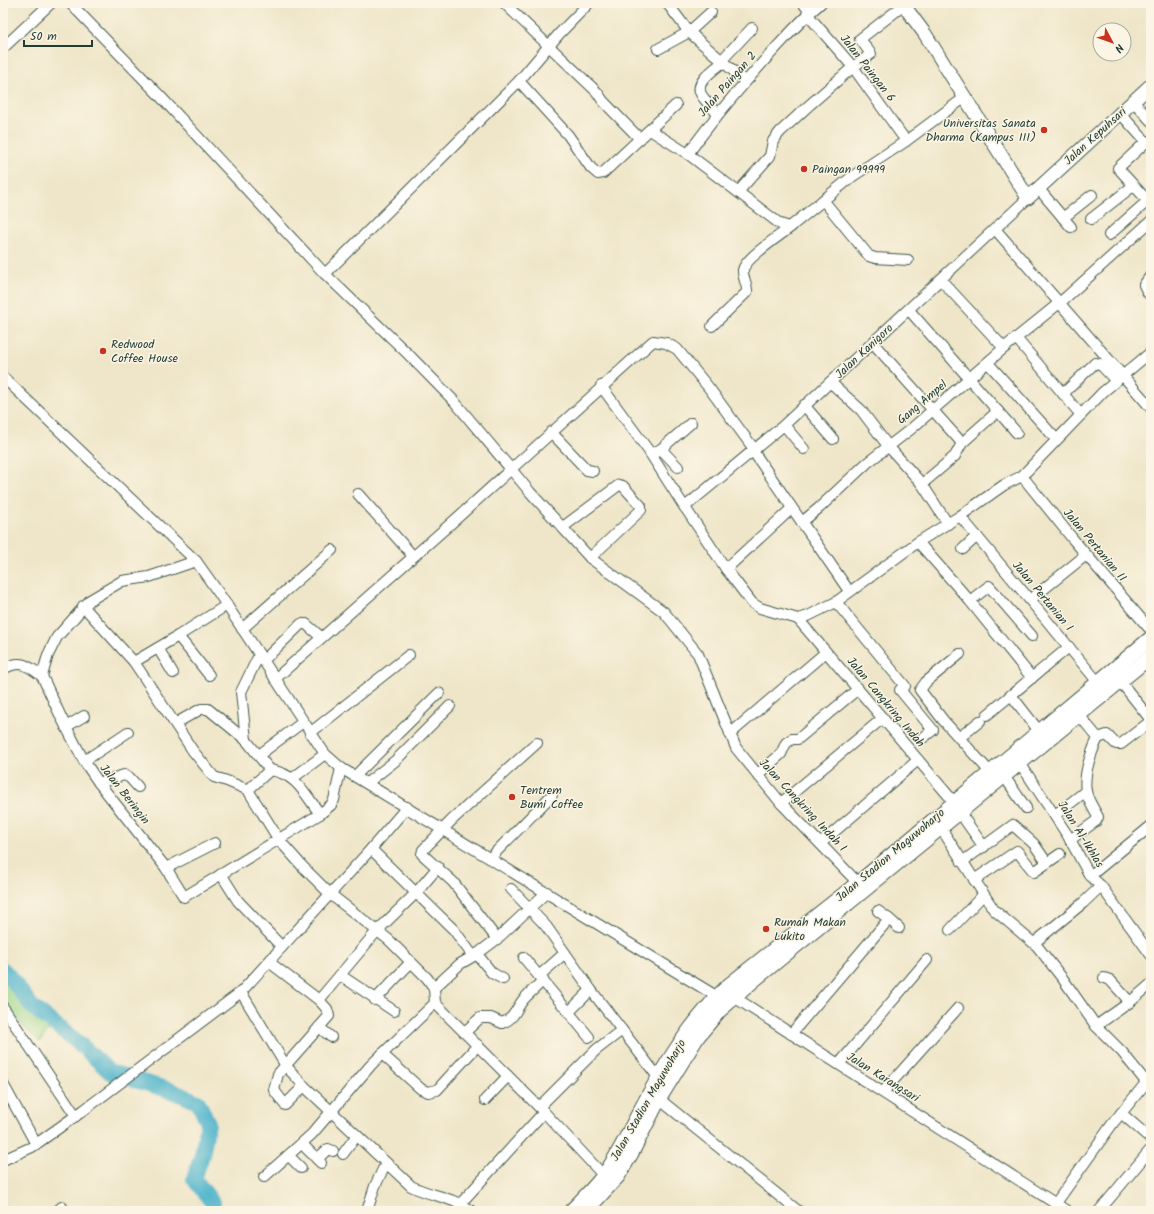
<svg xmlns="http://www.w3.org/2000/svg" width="1154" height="1214" font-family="Kalam,sans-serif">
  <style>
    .green { fill: #9bd78b; stroke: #5d8a60 }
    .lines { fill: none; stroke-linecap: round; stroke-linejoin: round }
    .river { stroke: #4cb2cb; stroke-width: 16 }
    .minor-casing { stroke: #3e564a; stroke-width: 12 }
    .tertiary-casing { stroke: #3e564a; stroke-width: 15 }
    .secondary-casing { stroke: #3e564a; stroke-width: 16 }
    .minor { stroke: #fff; stroke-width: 10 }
    .tertiary { stroke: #fff; stroke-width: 13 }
    .secondary { stroke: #fff; stroke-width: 14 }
    .poi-dot { fill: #c8321e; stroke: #fcf5e5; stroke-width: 1.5 }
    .labels { text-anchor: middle; stroke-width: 3; stroke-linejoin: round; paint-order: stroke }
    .street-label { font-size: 12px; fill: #1f3d34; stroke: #fcf5e5 }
    .poi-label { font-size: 12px; fill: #1f3d34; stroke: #fcf5e5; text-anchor: start }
  </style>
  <rect width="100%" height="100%" fill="#fcf5e5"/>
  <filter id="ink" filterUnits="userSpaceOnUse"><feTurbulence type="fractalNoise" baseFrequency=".025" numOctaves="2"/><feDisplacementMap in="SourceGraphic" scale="8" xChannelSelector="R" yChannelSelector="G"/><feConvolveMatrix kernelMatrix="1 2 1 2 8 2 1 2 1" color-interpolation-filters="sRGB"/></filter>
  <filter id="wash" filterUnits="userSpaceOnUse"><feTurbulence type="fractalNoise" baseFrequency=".012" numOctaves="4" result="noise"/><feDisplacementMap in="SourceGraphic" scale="16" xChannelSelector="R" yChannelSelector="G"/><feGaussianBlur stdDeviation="0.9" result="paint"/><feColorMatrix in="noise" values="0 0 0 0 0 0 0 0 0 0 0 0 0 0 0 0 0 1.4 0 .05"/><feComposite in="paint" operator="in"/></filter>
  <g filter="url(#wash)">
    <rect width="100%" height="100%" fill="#efe6c9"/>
    <path class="green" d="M3,975L25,1007L36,1017L52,1025L40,1042C26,1031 17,1017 3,1006Z"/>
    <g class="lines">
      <polyline class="river" points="3,970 11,978 32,1007 80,1044 110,1072 172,1091 198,1102 208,1123 202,1155 194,1179 213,1203 212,1211"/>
    </g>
  </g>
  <g filter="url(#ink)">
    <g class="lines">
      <defs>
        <g id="minor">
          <polyline points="70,3 160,96 325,274 408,354 454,401 530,492 590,558 664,612 698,654 736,748 781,803 858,883"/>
          <polyline points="504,3 597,92 603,101 640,139"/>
          <polyline points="589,3 559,34 519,81 568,135 591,168 598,174 603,173 676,105"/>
          <polyline points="667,3 689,32 745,81"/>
          <polyline points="803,3 810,12"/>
          <polyline points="807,14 853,67 906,141"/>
          <polyline points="3,48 51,3"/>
          <polyline points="658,49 689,32 711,12"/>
          <polyline points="721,61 752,28"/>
          <polyline points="1133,101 1151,121"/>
          <path d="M717,113C712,107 704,100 701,94C694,82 715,69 723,62"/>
          <polyline points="1120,113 1146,142 1118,168 1147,200"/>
          <path d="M650,130L688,154C714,117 743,84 774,50C789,34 804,17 821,3"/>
          <polyline points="688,154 780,224 790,227 853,176 906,141 964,98"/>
          <polyline points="1038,188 1071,227"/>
          <polyline points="738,192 770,156 773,141 780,132 806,108 853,67 871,54 860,39 904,5"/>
          <polyline points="1028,198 784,425 686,506 686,509 726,569 752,603 760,608 798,619 808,616 836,602 918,542 960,516 1004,485 1022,476 1103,392 1151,352"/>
          <polyline points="823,200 869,256 875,258 908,260"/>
          <polyline points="1063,218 1092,195"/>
          <polyline points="1091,219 1133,186"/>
          <polyline points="995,229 1151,408"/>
          <polyline points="1109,235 1151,198"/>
          <polyline points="325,274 519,81"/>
          <polyline points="1151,275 1144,285 1148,293 1151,296"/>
          <polyline points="941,280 1004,348"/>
          <polyline points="909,310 1017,433"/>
          <path d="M712,326L747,292C748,284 742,278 743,270C745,258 781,235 792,226"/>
          <polyline points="1016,338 1081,415"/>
          <polyline points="873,343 962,443"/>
          <polyline points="988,363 1056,439"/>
          <polyline points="3,377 196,561 218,592 325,754 341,768 716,996"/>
          <polyline points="830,382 861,410 888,446 922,484 948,524"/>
          <polyline points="601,386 651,454 661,449 691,423"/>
          <polyline points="1063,394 1095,363 1100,364 1116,381"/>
          <polyline points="804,405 833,439"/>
          <polyline points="784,425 804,449"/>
          <polyline points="551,432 587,470 593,471"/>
          <polyline points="661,449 678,467"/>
          <polyline points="753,451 849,591"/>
          <polyline points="650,453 685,508"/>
          <polyline points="1022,476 1072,538 1148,627 1151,628"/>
          <polyline points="922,484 955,456 962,443 998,411"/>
          <polyline points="358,494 413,556"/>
          <polyline points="960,516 1102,687"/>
          <polyline points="802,522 819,508 867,463 911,429 1004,348 1063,300 1151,221"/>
          <polyline points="563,527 619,485 623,486 641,506 641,510 590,558"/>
          <polyline points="918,542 970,601 1032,678"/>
          <polyline points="963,549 977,536"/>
          <polyline points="196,561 149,577 122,581 90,600 57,637 48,655 42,676 61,717 84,761 99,783 166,868 184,897 320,814 331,805 334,800 341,768"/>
          <polyline points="726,569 791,509"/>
          <polyline points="1030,600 1086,555"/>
          <polyline points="970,601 989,586 1032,636"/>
          <polyline points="836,602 905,686 900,690 933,730 920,740"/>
          <polyline points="83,606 134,662 193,751 214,777 227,781 248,790 279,840 303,867 330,894 389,940 427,978 434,988 435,1003 544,1112 604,1176"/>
          <polyline points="798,619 954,802"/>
          <polyline points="242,629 332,550"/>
          <polyline points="158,648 173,673"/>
          <polyline points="960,654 926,682 920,690 943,720 990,772"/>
          <polyline points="263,661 301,624 306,624 321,637"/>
          <polyline points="134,662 178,636"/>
          <path d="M3,669C21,659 27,665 42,676"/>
          <polyline points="209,675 178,636 227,605"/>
          <polyline points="1116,676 1151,720"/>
          <polyline points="275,679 456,519 653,341 666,343 677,349 709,388 754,449"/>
          <polyline points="1011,695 1039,731"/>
          <polyline points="987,715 1069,647"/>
          <polyline points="176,723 201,709 208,709 246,740"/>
          <polyline points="66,727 84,716"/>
          <polyline points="310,733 409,655"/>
          <polyline points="730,734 826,652"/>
          <polyline points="959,738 980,721"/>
          <polyline points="1098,738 1107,735 1116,744 1121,744 1151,721"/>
          <polyline points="259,755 303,722"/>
          <polyline points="84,761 128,732"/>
          <polyline points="1020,763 1068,836 1090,876 1101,886 1151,955"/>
          <path d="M270,770C297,774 305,794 320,814"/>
          <polyline points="757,775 781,754 786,743 792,739 798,739 858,689"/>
          <polyline points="355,776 439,693"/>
          <polyline points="1004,776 1026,808"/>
          <polyline points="293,778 325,754"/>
          <polyline points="99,783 124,775 129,777 138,787"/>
          <polyline points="367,783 395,761 450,706"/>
          <polyline points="248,790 270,770 246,740 241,692 259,655"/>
          <polyline points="781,803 883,718"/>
          <polyline points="960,813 984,847"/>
          <polyline points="1055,815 1086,791"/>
          <polyline points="937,822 994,910 1037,946 1063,979 1096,1026 1122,1052 1146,1082"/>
          <path d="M1070,840L1096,821L1098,817C1094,809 1087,799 1086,791C1083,774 1091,753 1098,738L1079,715"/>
          <polyline points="821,843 918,760"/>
          <polyline points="371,849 454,930 473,956"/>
          <polyline points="490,858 552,795"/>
          <polyline points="962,862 1013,825 1034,844 1047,863"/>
          <polyline points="166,868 215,843"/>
          <polyline points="221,874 238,901 282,947"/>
          <polyline points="1090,876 1151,826"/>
          <polyline points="974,880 1017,851 1034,872 1060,854"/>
          <polyline points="511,889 546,926 591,990 658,1077"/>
          <polyline points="878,911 889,919"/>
          <polyline points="950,930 983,895"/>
          <polyline points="497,939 453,882 422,854 423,850 453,819 537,743"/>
          <polyline points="1034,943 1083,903 1101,886"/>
          <polyline points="477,954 492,973 503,979"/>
          <polyline points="524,958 589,1037"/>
          <polyline points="269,962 319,1000"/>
          <polyline points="340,975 394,1011"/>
          <polyline points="540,975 565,953"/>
          <polyline points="1104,978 1110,980 1130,1002"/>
          <polyline points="434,988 460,964 477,954 497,939 547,892"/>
          <path d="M241,992L286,1066L304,1086L411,1186C430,1196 454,1197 471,1211"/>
          <polyline points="734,997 1067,1211"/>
          <polyline points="375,1000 411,962"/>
          <polyline points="3,1007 76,1116"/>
          <polyline points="569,1012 591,990"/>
          <polyline points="1096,1026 1130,1002 1151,984"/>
          <polyline points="319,1027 331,1037"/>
          <path d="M465,1032L480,1018H491L502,1023C514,1019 516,1009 523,1000C529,993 537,987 543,980"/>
          <polyline points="791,1034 889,919 899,928"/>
          <polyline points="382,1054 421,1089 428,1092 437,1090 478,1045"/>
          <polyline points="839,1064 927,960"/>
          <polyline points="3,1084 36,1144"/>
          <polyline points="304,1086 285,1105 274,1090 278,1074 329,1016 327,1009 319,1000 377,931 416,893 438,867"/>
          <polyline points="883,1092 958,1008"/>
          <polyline points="659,1099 798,1211"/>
          <polyline points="485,1100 508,1076"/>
          <polyline points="539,1107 596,1050 622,1030"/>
          <polyline points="1121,1113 1151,1139"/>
          <polyline points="302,1144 321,1163"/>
          <polyline points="343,1154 357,1135"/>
          <polyline points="289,1156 301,1168"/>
          <polyline points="317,1159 328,1149 333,1151"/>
          <polyline points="3,1160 32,1147 84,1110 241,992 371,849 407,807"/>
          <polyline points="264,1177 312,1134 371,1065 435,1003"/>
          <polyline points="461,1203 544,1112"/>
          <polyline points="1056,1203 1113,1123 1150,1078"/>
          <polyline points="3,1209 4,1211"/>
          <polyline points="57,1211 62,1207"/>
          <polyline points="367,1211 375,1186 386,1163"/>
          <polyline points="1099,1211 1151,1149"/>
        </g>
        <polyline id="tertiary" points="902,3 925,34 1028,198 1151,85"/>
        <g id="secondary">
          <path d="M571,1211C582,1200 594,1188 604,1175C619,1155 629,1131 641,1109C665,1064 692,1020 729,985L863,879L1151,638"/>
          <polyline points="586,1211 618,1176 631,1154 659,1099 698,1036 719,1011 754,980 1151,656"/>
        </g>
      </defs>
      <use href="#minor" class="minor-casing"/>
      <use href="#tertiary" class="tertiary-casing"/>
      <use href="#secondary" class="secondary-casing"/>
      <use href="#minor" class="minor"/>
      <use href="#tertiary" class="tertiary"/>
      <use href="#secondary" class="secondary"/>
    </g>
  </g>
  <g class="poi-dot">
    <circle cx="1044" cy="130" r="4"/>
    <circle cx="804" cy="169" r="4"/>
    <circle cx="103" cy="351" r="4"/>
    <circle cx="512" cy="797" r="4"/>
    <circle cx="766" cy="929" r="4"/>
  </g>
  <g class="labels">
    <g class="street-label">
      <text transform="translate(868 68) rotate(52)" y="4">Jalan Paingan 6</text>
      <text transform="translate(727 84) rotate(-49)" y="4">Jalan Paingan 2</text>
      <text transform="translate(1095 136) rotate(-42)" y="4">Jalan Kepuhsari</text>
      <text transform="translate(864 351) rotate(-43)" y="4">Jalan Kanigoro</text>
      <text transform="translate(922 402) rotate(-40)" y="4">Gang Ampel</text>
      <text transform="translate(1095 545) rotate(50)" y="4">Jalan Pertanian II</text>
      <text transform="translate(1043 596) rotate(50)" y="4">Jalan Pertanian I</text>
      <text transform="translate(886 702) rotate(50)" y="4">Jalan Cangkring Indah</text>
      <text transform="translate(125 794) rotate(52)" y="4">Jalan Beringin</text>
      <text transform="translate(803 805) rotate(47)" y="4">Jalan Cangkring Indah I</text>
      <text transform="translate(1081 834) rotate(58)" y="4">Jalan Al-Ikhlas</text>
      <text transform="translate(890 855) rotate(-40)" y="4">Jalan Stadion Maguwoharjo</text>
      <text transform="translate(883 1077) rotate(32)" y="4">Jalan Karangsari</text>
      <text transform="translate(648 1100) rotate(-60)" y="4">Jalan Stadion Maguwoharjo</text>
    </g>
    <g class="poi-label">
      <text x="1036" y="127" text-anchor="end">Universitas Sanata<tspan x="1036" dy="14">Dharma (Kampus III)</tspan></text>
      <text x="812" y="173">Paingan 99999</text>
      <text x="111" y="348">Redwood<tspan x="111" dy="14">Coffee House</tspan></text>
      <text x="520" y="794">Tentrem<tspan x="520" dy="14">Bumi Coffee</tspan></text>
      <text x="774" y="926">Rumah Makan<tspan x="774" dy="14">Lukito</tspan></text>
    </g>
  </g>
  <rect width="1154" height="1214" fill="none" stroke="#fcf5e5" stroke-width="16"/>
  <g transform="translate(1112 42) rotate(131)"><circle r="19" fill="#fcf5e5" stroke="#a4ab9e"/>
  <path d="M0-3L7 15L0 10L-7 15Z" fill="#c8321e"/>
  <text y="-6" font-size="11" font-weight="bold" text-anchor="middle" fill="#1f3d34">N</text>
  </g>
  <path d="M24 40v6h68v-6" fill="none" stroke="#1f3d34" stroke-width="2"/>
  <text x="30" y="40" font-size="12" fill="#1f3d34" stroke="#fcf5e5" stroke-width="3" paint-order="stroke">50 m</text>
</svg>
